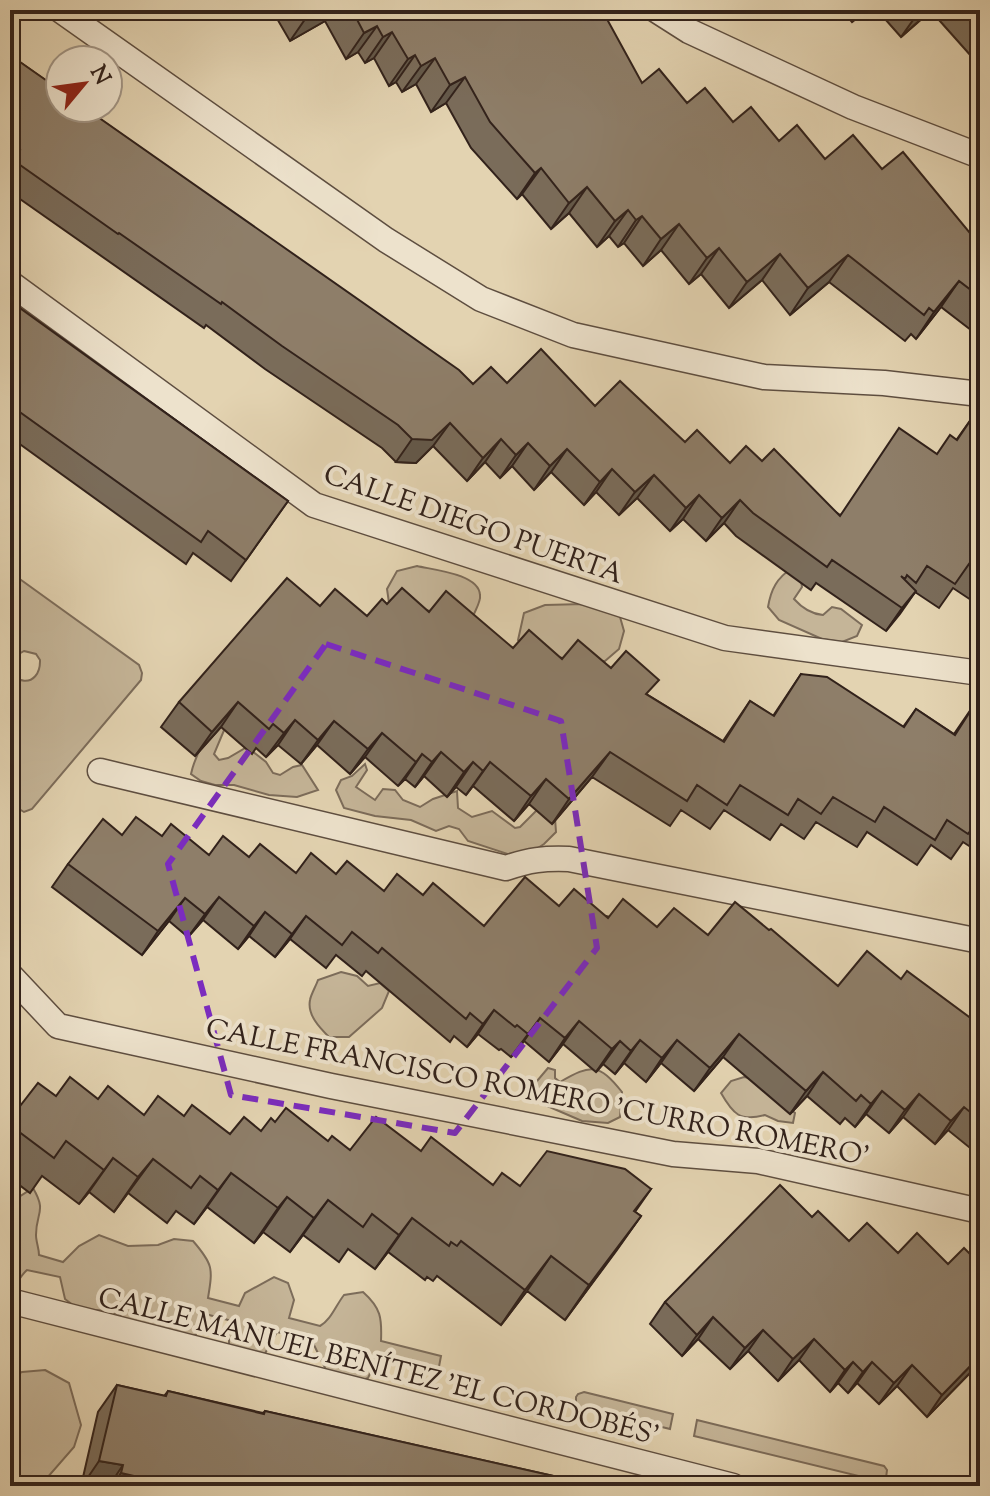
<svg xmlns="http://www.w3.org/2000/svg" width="990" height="1496" font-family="'Sorts Mill Goudy',serif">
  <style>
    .green { fill: #c5b598; stroke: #7c6c5a; stroke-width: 2; fill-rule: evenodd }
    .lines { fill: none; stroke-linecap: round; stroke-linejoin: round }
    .service-casing { stroke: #5e4e40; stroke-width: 27 }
    .service { stroke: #ede2cc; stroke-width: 24 }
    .wall { fill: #7a6c5a; stroke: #32221b; stroke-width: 2 }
    .shaded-wall { fill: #63584a; stroke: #32221b; stroke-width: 2 }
    .building { fill: #8e7e69; stroke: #32221b; stroke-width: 2 }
    .marked { fill: none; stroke: #7b2cbf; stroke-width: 6; stroke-dasharray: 16 10; stroke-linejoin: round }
    .labels { text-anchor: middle; stroke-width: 8; stroke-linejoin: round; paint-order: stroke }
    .street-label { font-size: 28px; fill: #32221b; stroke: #ede2cc }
  </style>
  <rect width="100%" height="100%" fill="#e3d3b1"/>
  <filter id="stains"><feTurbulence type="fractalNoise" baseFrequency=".0025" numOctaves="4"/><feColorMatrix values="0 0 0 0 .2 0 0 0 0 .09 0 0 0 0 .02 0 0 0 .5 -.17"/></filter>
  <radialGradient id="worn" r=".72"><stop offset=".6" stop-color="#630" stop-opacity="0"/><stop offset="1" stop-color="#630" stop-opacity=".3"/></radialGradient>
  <g class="green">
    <path d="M417,566C434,570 479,574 480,595C481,601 476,609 474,614L459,622L427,610L389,603L387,589L397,571Z"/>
    <path d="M792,568L800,574L802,587L794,599C802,608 811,614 823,615L832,607L841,609L862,625L857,636L842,642L822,639L779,620L768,607C771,589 777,578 792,568Z"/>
    <path d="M10,572L139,665L142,673L141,680L32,809L24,812L16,807L10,792ZM24,651L36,654L40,660C41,690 6,686 12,658Z"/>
    <polygon points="584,604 613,611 620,617 624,631 619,649 605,661 581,661 570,657 545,660 518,640 524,613 545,605"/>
    <path d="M220,724L225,728L214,754L219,760L228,758L247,747L266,762L273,773L280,775L293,767L302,765L318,790L297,797L269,795L234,785H215L201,781L191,774C196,752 205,740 220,724Z"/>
    <polygon points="365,764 367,770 356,787 375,800 383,789 395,790 403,800 420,807 433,799 457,791 458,808 472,817 492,811 515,828 520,827 538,809 555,818 556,832 544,844 530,853 514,856 468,841 459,829 449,826 436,831 411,820 375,816 344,808 336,790 341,780 352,776"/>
    <path d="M341,972L357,976L368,986L380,983L389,991L382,1008L349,1037H329C320,1028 307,1015 310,1000C311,994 316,986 318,980Z"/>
    <path d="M548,1068L555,1070V1078L560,1082C591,1064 599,1063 622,1092L620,1117L608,1123L582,1121L531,1099V1088Z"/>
    <path d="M744,1077L749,1078L795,1113L793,1123L778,1121L765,1115C740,1122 733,1114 721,1093L731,1081Z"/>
    <path d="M33,1188C47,1212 36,1212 36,1235C36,1242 39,1248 39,1255L63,1262L79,1246L99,1235L128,1246L158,1245L174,1239L193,1241C213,1264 213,1268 208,1298L239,1306L245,1293L274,1277L288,1283L294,1300L289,1318L320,1326C331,1320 336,1305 344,1295L363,1292C381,1308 382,1318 381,1341L441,1356L438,1372L378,1357L368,1378L351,1384L327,1372L314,1345V1341L277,1332L263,1357L229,1348V1327L232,1321L205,1314L196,1334L180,1347L111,1311L78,1309L65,1299L60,1277L27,1270C19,1277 17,1285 10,1293V1218L13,1216L19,1197Z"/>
    <polygon points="45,1370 69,1383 81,1425 74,1447 40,1486 10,1486 10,1377 22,1372"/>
    <polygon points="584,1392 673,1414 670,1429 580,1407 576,1403 576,1397 578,1394"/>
    <polygon points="697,1420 884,1466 887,1470 886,1478 879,1481 694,1436"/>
  </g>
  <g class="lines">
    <defs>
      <g id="service">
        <polyline points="60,10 386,240 481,299 573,335 764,377 884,383 980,394"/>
        <polyline points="656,10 689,31 853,107 980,156"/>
        <polyline points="10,283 314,505 725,638 980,673"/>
        <path d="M100,771L506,868C529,860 544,858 569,859L980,941"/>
        <polyline points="10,975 58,1026 331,1086 673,1154 758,1161 980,1211"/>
        <polyline points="10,1301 733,1486"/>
      </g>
    </defs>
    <use href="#service" class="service-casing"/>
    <use href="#service" class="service"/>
  </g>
  <g class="wall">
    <polygon points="272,10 576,10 642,83 733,122 825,159 882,169 974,238 980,231 980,337 941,307 916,339 911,334 905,341 829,282 790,315 762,280 729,308 701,274 689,284 661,250 643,266 624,243 618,247 609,236 597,247 569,213 551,229 522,194 517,199 471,148 446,103 431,112 416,84 402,92 396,82 389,86 374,58 365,63 358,52 346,59 325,21 290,41"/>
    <polygon points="842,10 866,10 852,22"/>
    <polygon points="877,10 980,10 980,66 931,11 901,37"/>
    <polygon points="10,55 473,384 507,383 595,406 685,442 730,463 762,461 840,515 937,454 957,439 972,418 980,424 980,606 953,588 939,608 915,592 886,631 816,583 811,590 736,536 724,523 706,541 683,519 670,531 637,498 619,515 596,492 584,505 551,472 534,490 512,466 500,478 485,462 467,481 433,446 416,463 396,462 382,448 265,369 206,325 204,328 10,192"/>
    <polygon points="10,301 288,501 231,581 193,553 186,564 10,437"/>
    <polygon points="387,604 429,612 513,648 611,668 648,695 723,741 750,701 773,716 801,674 903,727 916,709 954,734 980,696 980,853 963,842 951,859 931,845 917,865 867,832 857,847 816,822 804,839 781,824 770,840 724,810 710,829 681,810 670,826 592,777 552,824 529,804 514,821 473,786 466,795 456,787 447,797 424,776 415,787 405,779 398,786 365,757 350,774 317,745 301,764 278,745 266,757 256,748 252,754 221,727 195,756 161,727 179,702 320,606 367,616"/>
    <polygon points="122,835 162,836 209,855 249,857 296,873 336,874 384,891 423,895 484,926 559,906 657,927 708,935 838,986 901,979 980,1025 980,1156 948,1130 935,1144 903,1117 889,1133 866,1114 855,1127 845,1118 840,1124 807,1096 790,1114 723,1057 694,1091 661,1063 646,1082 624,1063 615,1074 603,1064 596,1072 563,1044 549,1062 524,1041 511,1057 501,1049 499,1050 478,1034 467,1047 454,1036 450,1042 366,971 362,976 336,955 326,968 290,939 275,957 249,936 238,949 203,920 188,937 169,921 142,955 52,887 68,864"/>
    <polygon points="56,1096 98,1099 144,1115 184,1116 230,1134 261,1131 275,1122 350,1150 421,1151 493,1185 651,1189 635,1212 641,1216 565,1320 527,1291 501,1325 437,1276 433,1281 427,1277 425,1280 388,1252 375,1269 348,1249 339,1262 303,1235 290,1252 263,1232 254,1243 207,1207 194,1224 176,1211 167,1223 128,1193 114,1212 89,1192 79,1204 42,1176 30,1193 10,1178 10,1119"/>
    <polygon points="812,1217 849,1241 948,1264 980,1264 980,1384 970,1373 927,1417 897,1386 879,1404 857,1383 848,1393 838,1383 830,1392 799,1360 778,1381 748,1351 730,1369 698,1339 682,1356 650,1324 665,1302"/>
    <polygon points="117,1385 164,1396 168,1391 263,1413 265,1411 598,1486 81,1486 98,1412"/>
  </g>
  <g class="shaded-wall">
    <polygon points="316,10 333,10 325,21 290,41 308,15"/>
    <polygon points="861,10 866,10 852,22"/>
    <polygon points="922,10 931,10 901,37 916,16"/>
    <polygon points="377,26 358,52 346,59 364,33"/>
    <polygon points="392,32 374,58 365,63 383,37"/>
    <polygon points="415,55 396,82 389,86 408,59"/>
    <polygon points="435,58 416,84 402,92 421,66"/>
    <polygon points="465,77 446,103 431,112 450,85"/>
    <polygon points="541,168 522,194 517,199 535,173"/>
    <polygon points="587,187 569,213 551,229 569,203"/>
    <polygon points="628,210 609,236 597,247 615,221"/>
    <polygon points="642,216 624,243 618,247 636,220"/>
    <polygon points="679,224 661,250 643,266 661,239"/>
    <polygon points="719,248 701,274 689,284 707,258"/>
    <polygon points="780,254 762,280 729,308 747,282"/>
    <polygon points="848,255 829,282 790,315 808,288"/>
    <polygon points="959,281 941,307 916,339 934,312"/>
    <polygon points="450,423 433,446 416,463 396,462 412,439"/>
    <polygon points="501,439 485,462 467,481 483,458"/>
    <polygon points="528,443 512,466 500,478 516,455"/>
    <polygon points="567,449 551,472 534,490 550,466"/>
    <polygon points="612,469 596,492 584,505 600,482"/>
    <polygon points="654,475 637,498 619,515 635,492"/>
    <polygon points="699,495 683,519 670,531 686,508"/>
    <polygon points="740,500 724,523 706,541 722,518"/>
    <polygon points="916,591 900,614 886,631 902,608"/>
    <polygon points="238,702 221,727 195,756 212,732"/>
    <polygon points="295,720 278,745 266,757 284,733"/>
    <polygon points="334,721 317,745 301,764 318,740"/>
    <polygon points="382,733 365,757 350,774 368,749"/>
    <polygon points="441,752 424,776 415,787 432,762"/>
    <polygon points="610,752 592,777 552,824 569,799"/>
    <polygon points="422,754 405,779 398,786"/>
    <polygon points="473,762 456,787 447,797 464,772"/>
    <polygon points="490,762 473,786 466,795 483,771"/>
    <polygon points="546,779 529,804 514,821 531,796"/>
    <polygon points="219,897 203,920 188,937 205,914"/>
    <polygon points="185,898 169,921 142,955 158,931"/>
    <polygon points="265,912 249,936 238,949 254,926"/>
    <polygon points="306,916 290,939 275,957 292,934"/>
    <polygon points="494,1010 478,1034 467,1047 483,1024"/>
    <polygon points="540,1018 524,1041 511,1057 528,1034"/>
    <polygon points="579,1021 563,1044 549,1062 565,1038"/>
    <polygon points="739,1034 723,1057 694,1091 710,1068"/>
    <polygon points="640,1040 624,1063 615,1074 631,1051"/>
    <polygon points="677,1040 661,1063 646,1082 662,1058"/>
    <polygon points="620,1041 603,1064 596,1072 612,1049"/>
    <polygon points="823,1072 807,1096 790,1114 806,1091"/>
    <polygon points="882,1091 866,1114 855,1127 871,1104"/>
    <polygon points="919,1094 903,1117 889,1133 905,1110"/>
    <polygon points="964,1107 948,1130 935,1144 951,1121"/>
    <polygon points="113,1158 89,1192 79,1204 104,1170"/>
    <polygon points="153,1159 128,1193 114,1212 138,1177"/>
    <polygon points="231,1173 207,1207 194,1224 218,1190"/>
    <polygon points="287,1197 263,1232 254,1243 278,1208"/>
    <polygon points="328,1200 303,1235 290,1252 314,1218"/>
    <polygon points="641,1216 617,1250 565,1320 589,1285"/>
    <polygon points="412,1218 388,1252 375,1269 399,1235"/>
    <polygon points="551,1256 527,1291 501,1325 525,1290"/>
    <polygon points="713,1317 698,1339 682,1356 697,1335"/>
    <polygon points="763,1330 748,1351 730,1369 745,1348"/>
    <polygon points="814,1339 799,1360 778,1381 793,1359"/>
    <polygon points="980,1356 970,1373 927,1417 942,1395"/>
    <polygon points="853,1362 838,1383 830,1392 845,1370"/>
    <polygon points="872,1362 857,1383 848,1393 863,1372"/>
    <polygon points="912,1365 897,1386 879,1404 894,1383"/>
    <polygon points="99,1461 123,1465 109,1486 82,1486"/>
    <polygon points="121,1473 177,1486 112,1486"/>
  </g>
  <g class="building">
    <polygon points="305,10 316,10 308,15"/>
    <polygon points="352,10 576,10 578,14 584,10 602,10 642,83 659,69 687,103 705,88 733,122 751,107 779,141 797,125 825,159 853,135 882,169 903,152 974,238 980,231 980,297 959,281 934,312 929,308 924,315 848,255 808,288 780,254 747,282 719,248 707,258 679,224 661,239 642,216 636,220 628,210 615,221 587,187 569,203 541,168 535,173 490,122 465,77 450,85 435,58 421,66 415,55 408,59 392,32 383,37 377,26 364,33"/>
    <polygon points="911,10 922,10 916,16"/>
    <polygon points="964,10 980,10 980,28"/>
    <polygon points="10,55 60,90 60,108 85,108 459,370 473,384 491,367 507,383 541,349 595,406 620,381 685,442 697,430 730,463 746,446 762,461 774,449 840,516 899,428 937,454 950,435 957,440 972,418 980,424 980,572 969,564 955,584 927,566 916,583 907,575 905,579 901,576 916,591 902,608 832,560 827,567 753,513 740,500 722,518 699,495 686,508 654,475 635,492 612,469 600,482 567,449 550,466 528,443 516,455 501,439 483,458 450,423 432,440 412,439 398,425 282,346 222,302 221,304 119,233 118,234 13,160 20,150 10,143"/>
    <polygon points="10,301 288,501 246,560 208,531 201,542 10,405"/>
    <polygon points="287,578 320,606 335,589 367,616 382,599 387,604 402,588 429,612 446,591 513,648 529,630 562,659 578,640 611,668 626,651 659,680 646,694 724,742 750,701 774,716 801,674 827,677 904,727 916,709 955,735 980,696 980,817 968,834 947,820 935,840 884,807 875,822 833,797 821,814 798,799 788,815 740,785 727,805 697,785 687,801 610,752 569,799 546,779 531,796 490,762 483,771 473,762 464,772 441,752 432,762 422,754 416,762 382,733 368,749 334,721 318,740 295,720 284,733 273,724 269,729 238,702 212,732 179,702"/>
    <polygon points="136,817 162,836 171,824 209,855 223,836 249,857 260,844 296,873 311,853 336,874 347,861 384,891 397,874 423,895 433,883 484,926 525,877 559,906 574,889 608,918 623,899 657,927 674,908 708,935 735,902 769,930 771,929 838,986 867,951 901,979 907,971 980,1025 980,1120 964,1107 951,1121 919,1094 905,1110 882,1091 871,1104 861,1095 856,1101 823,1072 806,1091 739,1034 710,1068 677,1040 662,1058 640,1040 631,1051 620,1041 612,1049 579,1021 565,1038 540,1018 528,1034 517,1025 515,1027 494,1010 483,1024 470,1013 466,1019 382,948 378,953 352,932 342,945 306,916 292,934 265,912 254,926 219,897 205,914 185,898 158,931 68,864 103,819 122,835"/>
    <polygon points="70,1077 98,1099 108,1086 144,1115 158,1096 184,1116 192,1105 230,1134 244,1117 261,1131 271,1118 275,1122 286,1108 328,1141 332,1136 350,1150 376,1117 421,1151 431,1137 493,1185 502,1173 520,1186 547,1151 625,1169 651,1189 634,1211 641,1216 589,1285 551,1256 525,1290 461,1241 457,1246 451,1242 449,1246 412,1218 399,1235 372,1214 363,1227 328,1200 314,1218 287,1197 278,1208 231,1173 218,1190 200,1176 191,1188 153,1159 138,1177 113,1158 104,1170 66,1141 54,1158 10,1125 10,1119 38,1083 56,1096"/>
    <polygon points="780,1185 812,1217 818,1211 849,1241 867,1223 898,1253 917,1233 948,1264 964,1248 980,1264 980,1356 942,1395 912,1365 894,1383 872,1362 863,1372 853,1362 845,1370 814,1339 793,1359 763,1330 745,1348 713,1317 697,1335 665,1302"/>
    <polygon points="117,1385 166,1396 168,1391 264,1414 265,1411 598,1486 177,1486 121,1473 123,1465 99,1461"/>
  </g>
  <path class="marked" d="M326,644L561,721L597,948L455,1133L231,1095L168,864Z"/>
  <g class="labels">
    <g class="street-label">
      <text transform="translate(474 523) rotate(19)" y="10">CALLE DIEGO PUERTA</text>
      <text transform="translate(538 1091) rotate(11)" y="10">CALLE FRANCISCO ROMERO 'CURRO ROMERO'</text>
      <text transform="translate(379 1365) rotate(14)" y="10">CALLE MANUEL BENÍTEZ 'EL CORDOBÉS'</text>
    </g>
  </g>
  <rect width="990" height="1496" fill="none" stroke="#e3d3b1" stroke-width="40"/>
  <rect x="12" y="12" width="966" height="1472" fill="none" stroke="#32221b" stroke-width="4"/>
  <rect x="20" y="20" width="950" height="1456" fill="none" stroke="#32221b" stroke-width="2"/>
  <g transform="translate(84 84) rotate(61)"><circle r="38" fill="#ede2cc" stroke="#a29585" stroke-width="2"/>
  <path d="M0-6L14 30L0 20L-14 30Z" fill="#8f2418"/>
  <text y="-12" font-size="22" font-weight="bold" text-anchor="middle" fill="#32221b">N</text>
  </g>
  <rect width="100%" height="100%" filter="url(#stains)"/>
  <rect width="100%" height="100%" fill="url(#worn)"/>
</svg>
